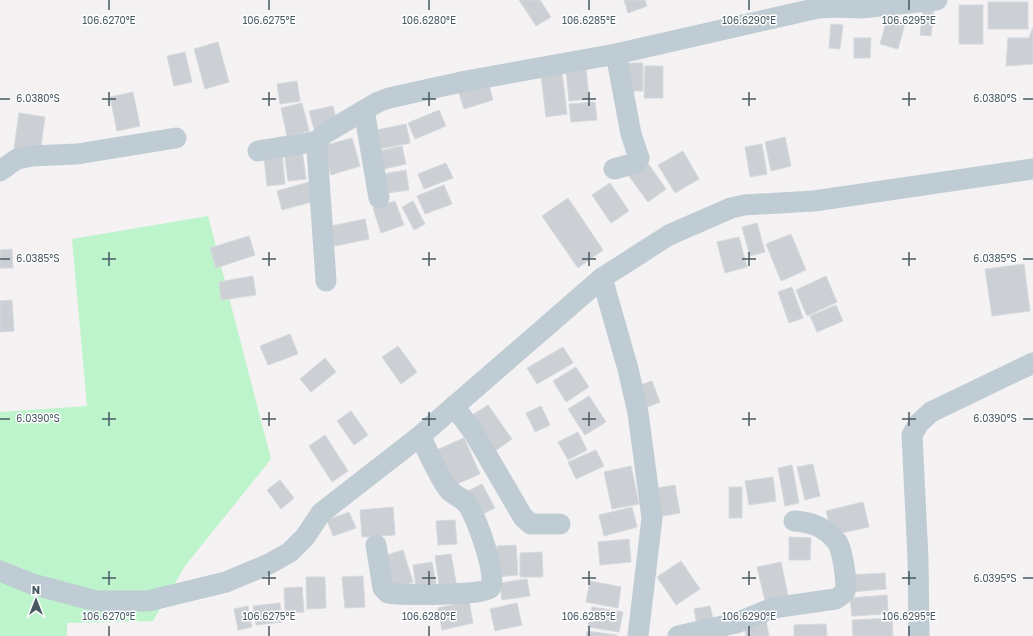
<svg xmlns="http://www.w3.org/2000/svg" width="1033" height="636" font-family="'Golos Text',sans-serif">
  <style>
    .green { fill: #bef4cc }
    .building { fill: #ccd0d5; stroke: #d5d9de }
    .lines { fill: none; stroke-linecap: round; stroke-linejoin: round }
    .minor { stroke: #bfccd3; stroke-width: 21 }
    .ticks { fill: none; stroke: #475962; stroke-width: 1.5 }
    .ticks-label { font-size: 10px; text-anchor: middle; fill: #475962; stroke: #fff; stroke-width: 3; stroke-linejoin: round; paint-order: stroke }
  </style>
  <rect width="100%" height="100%" fill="#f4f2f2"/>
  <polygon class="green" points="208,216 271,459 185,566 153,621 67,623 67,636 0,636 0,412 87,406 72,239"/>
  <g class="building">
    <polygon points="519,0 540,0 551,17 536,26"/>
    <polygon points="624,0 645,0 647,6 628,13"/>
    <rect x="988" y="2" width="40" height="27"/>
    <rect x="959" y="5" width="24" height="39"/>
    <polygon points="923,10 934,12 931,36 920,35"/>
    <polygon points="887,19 905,23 898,49 880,44"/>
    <polygon points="831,24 843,25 840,49 829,48"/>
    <polygon points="1033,27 1033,64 1006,66 1008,38 1029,38"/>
    <polygon points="854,38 871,38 870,58 854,58"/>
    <polygon points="218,42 229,82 205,89 194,49"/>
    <polygon points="185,52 192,82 174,86 167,56"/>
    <polygon points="624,63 643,63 643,91 625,91"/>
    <polygon points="645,66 663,66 663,98 644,98"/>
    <polygon points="586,68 589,99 569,101 566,70"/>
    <polygon points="562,72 567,114 546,117 541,75"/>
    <polygon points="487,78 493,100 464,109 457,87"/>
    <polygon points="297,81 300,101 280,104 277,84"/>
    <polygon points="133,92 140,126 117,131 110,97"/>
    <polygon points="595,102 597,120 571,122 569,104"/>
    <polygon points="302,103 309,131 287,136 281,108"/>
    <polygon points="333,106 337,124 314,129 309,111"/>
    <polygon points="439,110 446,126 415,139 408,123"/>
    <polygon points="19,113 45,117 40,153 14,149"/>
    <polygon points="406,124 410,143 375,150 371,131"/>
    <polygon points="785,137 791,166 771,171 765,142"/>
    <polygon points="352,138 360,166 331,175 323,146"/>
    <polygon points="762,144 767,174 750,177 745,147"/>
    <polygon points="402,146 406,164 379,170 375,152"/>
    <polygon points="302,149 306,179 288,181 284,151"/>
    <polygon points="683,151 699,179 675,193 658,165"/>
    <polygon points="282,154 285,184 267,186 264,156"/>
    <polygon points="645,159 666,189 648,202 626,172"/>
    <polygon points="446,163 453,178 424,189 418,174"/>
    <polygon points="406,170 409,190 381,194 378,175"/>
    <polygon points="309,182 315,201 282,210 277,191"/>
    <polygon points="610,183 629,211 611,223 592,195"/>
    <polygon points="444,185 452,204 425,214 417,196"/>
    <polygon points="568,198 603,250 578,268 542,216"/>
    <polygon points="395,201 404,225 381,233 373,208"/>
    <polygon points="413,201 425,224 414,230 402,207"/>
    <polygon points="365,219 369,239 335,246 331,226"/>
    <polygon points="757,223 765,252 750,256 742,227"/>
    <polygon points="791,234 806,270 781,281 766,244"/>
    <polygon points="249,236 255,255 216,268 210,248"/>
    <polygon points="739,237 747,267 725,273 717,242"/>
    <polygon points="12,249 13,268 0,268 0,250"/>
    <polygon points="1024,264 1030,311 992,316 985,269"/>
    <polygon points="253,276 256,295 221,300 219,282"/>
    <polygon points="826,276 837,302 807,316 796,290"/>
    <polygon points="792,287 803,318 789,323 778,292"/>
    <polygon points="12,300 14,331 0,332 0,301"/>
    <polygon points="836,305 843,321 817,332 810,316"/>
    <polygon points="290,334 298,354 268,365 260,346"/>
    <polygon points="398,346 417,372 401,384 382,357"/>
    <polygon points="563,347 573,363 537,384 527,368"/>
    <polygon points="325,358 336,372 311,392 300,379"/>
    <polygon points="576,367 589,387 566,402 553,381"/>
    <polygon points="652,381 660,402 643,409 634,387"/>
    <polygon points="589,396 606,422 585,435 568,409"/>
    <polygon points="488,405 512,439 495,451 471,416"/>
    <polygon points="541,406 550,425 535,432 526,413"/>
    <polygon points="351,411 368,435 354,445 337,421"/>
    <polygon points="578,432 587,450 568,460 558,442"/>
    <polygon points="325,435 348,471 332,482 309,446"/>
    <polygon points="464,438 480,474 448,488 432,452"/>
    <polygon points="596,450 604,466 576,479 568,462"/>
    <polygon points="813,464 820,496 805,500 797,467"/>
    <polygon points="792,465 799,503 785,506 778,468"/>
    <polygon points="631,466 639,504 612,509 604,472"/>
    <polygon points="773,477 776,501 749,505 745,481"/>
    <polygon points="280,480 294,498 281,509 267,490"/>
    <polygon points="482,484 495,508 479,516 466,492"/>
    <polygon points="675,485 680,513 657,517 652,489"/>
    <rect x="729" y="487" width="13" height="31"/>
    <polygon points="863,502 869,527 832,535 826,511"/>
    <polygon points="393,507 395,535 362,537 360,510"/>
    <polygon points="632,507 637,527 604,536 599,515"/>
    <polygon points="349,512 356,528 333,536 327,520"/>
    <polygon points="455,520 457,544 438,545 436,521"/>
    <polygon points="789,537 811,538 810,560 789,560"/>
    <polygon points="629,539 631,562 600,565 598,542"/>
    <polygon points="516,545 518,575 498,577 497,546"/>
    <polygon points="403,550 413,582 391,589 381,557"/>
    <polygon points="542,552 543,577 520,577 520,553"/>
    <polygon points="451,554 457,588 440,591 435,556"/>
    <polygon points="681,561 700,589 676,605 657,577"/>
    <polygon points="432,562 436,584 416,587 413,565"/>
    <polygon points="781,562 788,596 765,601 757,567"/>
    <polygon points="885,573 886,589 850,592 849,575"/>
    <polygon points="363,576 365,607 345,608 342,577"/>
    <polygon points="306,577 325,577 326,608 307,609"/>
    <polygon points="527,579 530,596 502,600 500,583"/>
    <polygon points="590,581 621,587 618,608 586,602"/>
    <polygon points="302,587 304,612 285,613 284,588"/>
    <polygon points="887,595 888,614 852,616 850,598"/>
    <polygon points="469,601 473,623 442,630 438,608"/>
    <polygon points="280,603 282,622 256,625 253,606"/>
    <polygon points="517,603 522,625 495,631 490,609"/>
    <polygon points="248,606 252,627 238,630 234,609"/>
    <polygon points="710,606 715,627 698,631 694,609"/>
    <polygon points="592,607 623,612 619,632 588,627"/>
    <polygon points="765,616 769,636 746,636 743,621"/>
    <polygon points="892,618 893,636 853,636 852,620"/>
    <polygon points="826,624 827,636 794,636 794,625"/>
    <polygon points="587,631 617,635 617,636 586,636"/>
  </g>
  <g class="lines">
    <g class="minor">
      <polyline points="364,110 379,198"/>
      <polyline points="258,151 318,141"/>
      <polyline points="614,169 636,163 639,158 631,134 616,54"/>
      <polyline points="0,171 17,159 32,156 77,154 176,138"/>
      <polyline points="602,278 628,369 638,413 652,518 638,636"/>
      <polyline points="326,281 317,149 318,141 324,134 378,102 389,98 466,81 616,54 818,8 838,7 861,8 937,0"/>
      <polyline points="454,406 474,433 523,517 531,524 560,524"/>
      <path d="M376,545L383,588L388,593C402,595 484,596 490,588C499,579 476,516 468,505C463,498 455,496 449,490C438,476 429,453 420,436"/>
      <polyline points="0,571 32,584 96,601 148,601 226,582 269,564 290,552 305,537 321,513 420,436 602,278 669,235 731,208 744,205 814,201 1033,169"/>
      <path d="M678,636L736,623L773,608L835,599C839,597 843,595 845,591C848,585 842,547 837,542C825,527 812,522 794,521"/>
      <polyline points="919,636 918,559 912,435 919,423 931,412 1033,363"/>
    </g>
  </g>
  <path class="ticks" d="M109,0V10M269,0V10M429,0V10M589,0V10M749,0V10M909,0V10M109,92V106M269,92V106M429,92V106M589,92V106M749,92V106M909,92V106M0,99H10M102,99H116M262,99H276M422,99H436M582,99H596M742,99H756M902,99H916M1023,99H1033M109,252V266M269,252V266M429,252V266M589,252V266M749,252V266M909,252V266M0,259H10M102,259H116M262,259H276M422,259H436M582,259H596M742,259H756M902,259H916M1023,259H1033M109,412V426M269,412V426M429,412V426M589,412V426M749,412V426M909,412V426M0,419H10M102,419H116M262,419H276M422,419H436M582,419H596M742,419H756M902,419H916M1023,419H1033M109,571V585M269,571V585M429,571V585M589,571V585M749,571V585M909,571V585M102,578H116M262,578H276M422,578H436M582,578H596M742,578H756M902,578H916M1023,578H1033M109,626V636M269,626V636M429,626V636M589,626V636M749,626V636M909,626V636"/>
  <g class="ticks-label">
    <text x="109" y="24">106.6270°E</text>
    <text x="269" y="24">106.6275°E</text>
    <text x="429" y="24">106.6280°E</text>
    <text x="589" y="24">106.6285°E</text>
    <text x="749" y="24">106.6290°E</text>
    <text x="909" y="24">106.6295°E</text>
    <text x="38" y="102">6.0380°S</text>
    <text x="995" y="102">6.0380°S</text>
    <text x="38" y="262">6.0385°S</text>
    <text x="995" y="262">6.0385°S</text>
    <text x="38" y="422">6.0390°S</text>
    <text x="995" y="422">6.0390°S</text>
    <text x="995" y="582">6.0395°S</text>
    <text x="109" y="620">106.6270°E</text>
    <text x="269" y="620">106.6275°E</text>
    <text x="429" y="620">106.6280°E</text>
    <text x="589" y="620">106.6285°E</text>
    <text x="749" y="620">106.6290°E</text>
    <text x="909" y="620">106.6295°E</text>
  </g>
  <g transform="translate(36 600)" stroke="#ffffff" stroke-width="3" paint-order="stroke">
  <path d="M0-3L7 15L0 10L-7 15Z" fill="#475962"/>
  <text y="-6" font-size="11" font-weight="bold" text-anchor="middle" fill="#475962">N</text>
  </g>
</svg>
